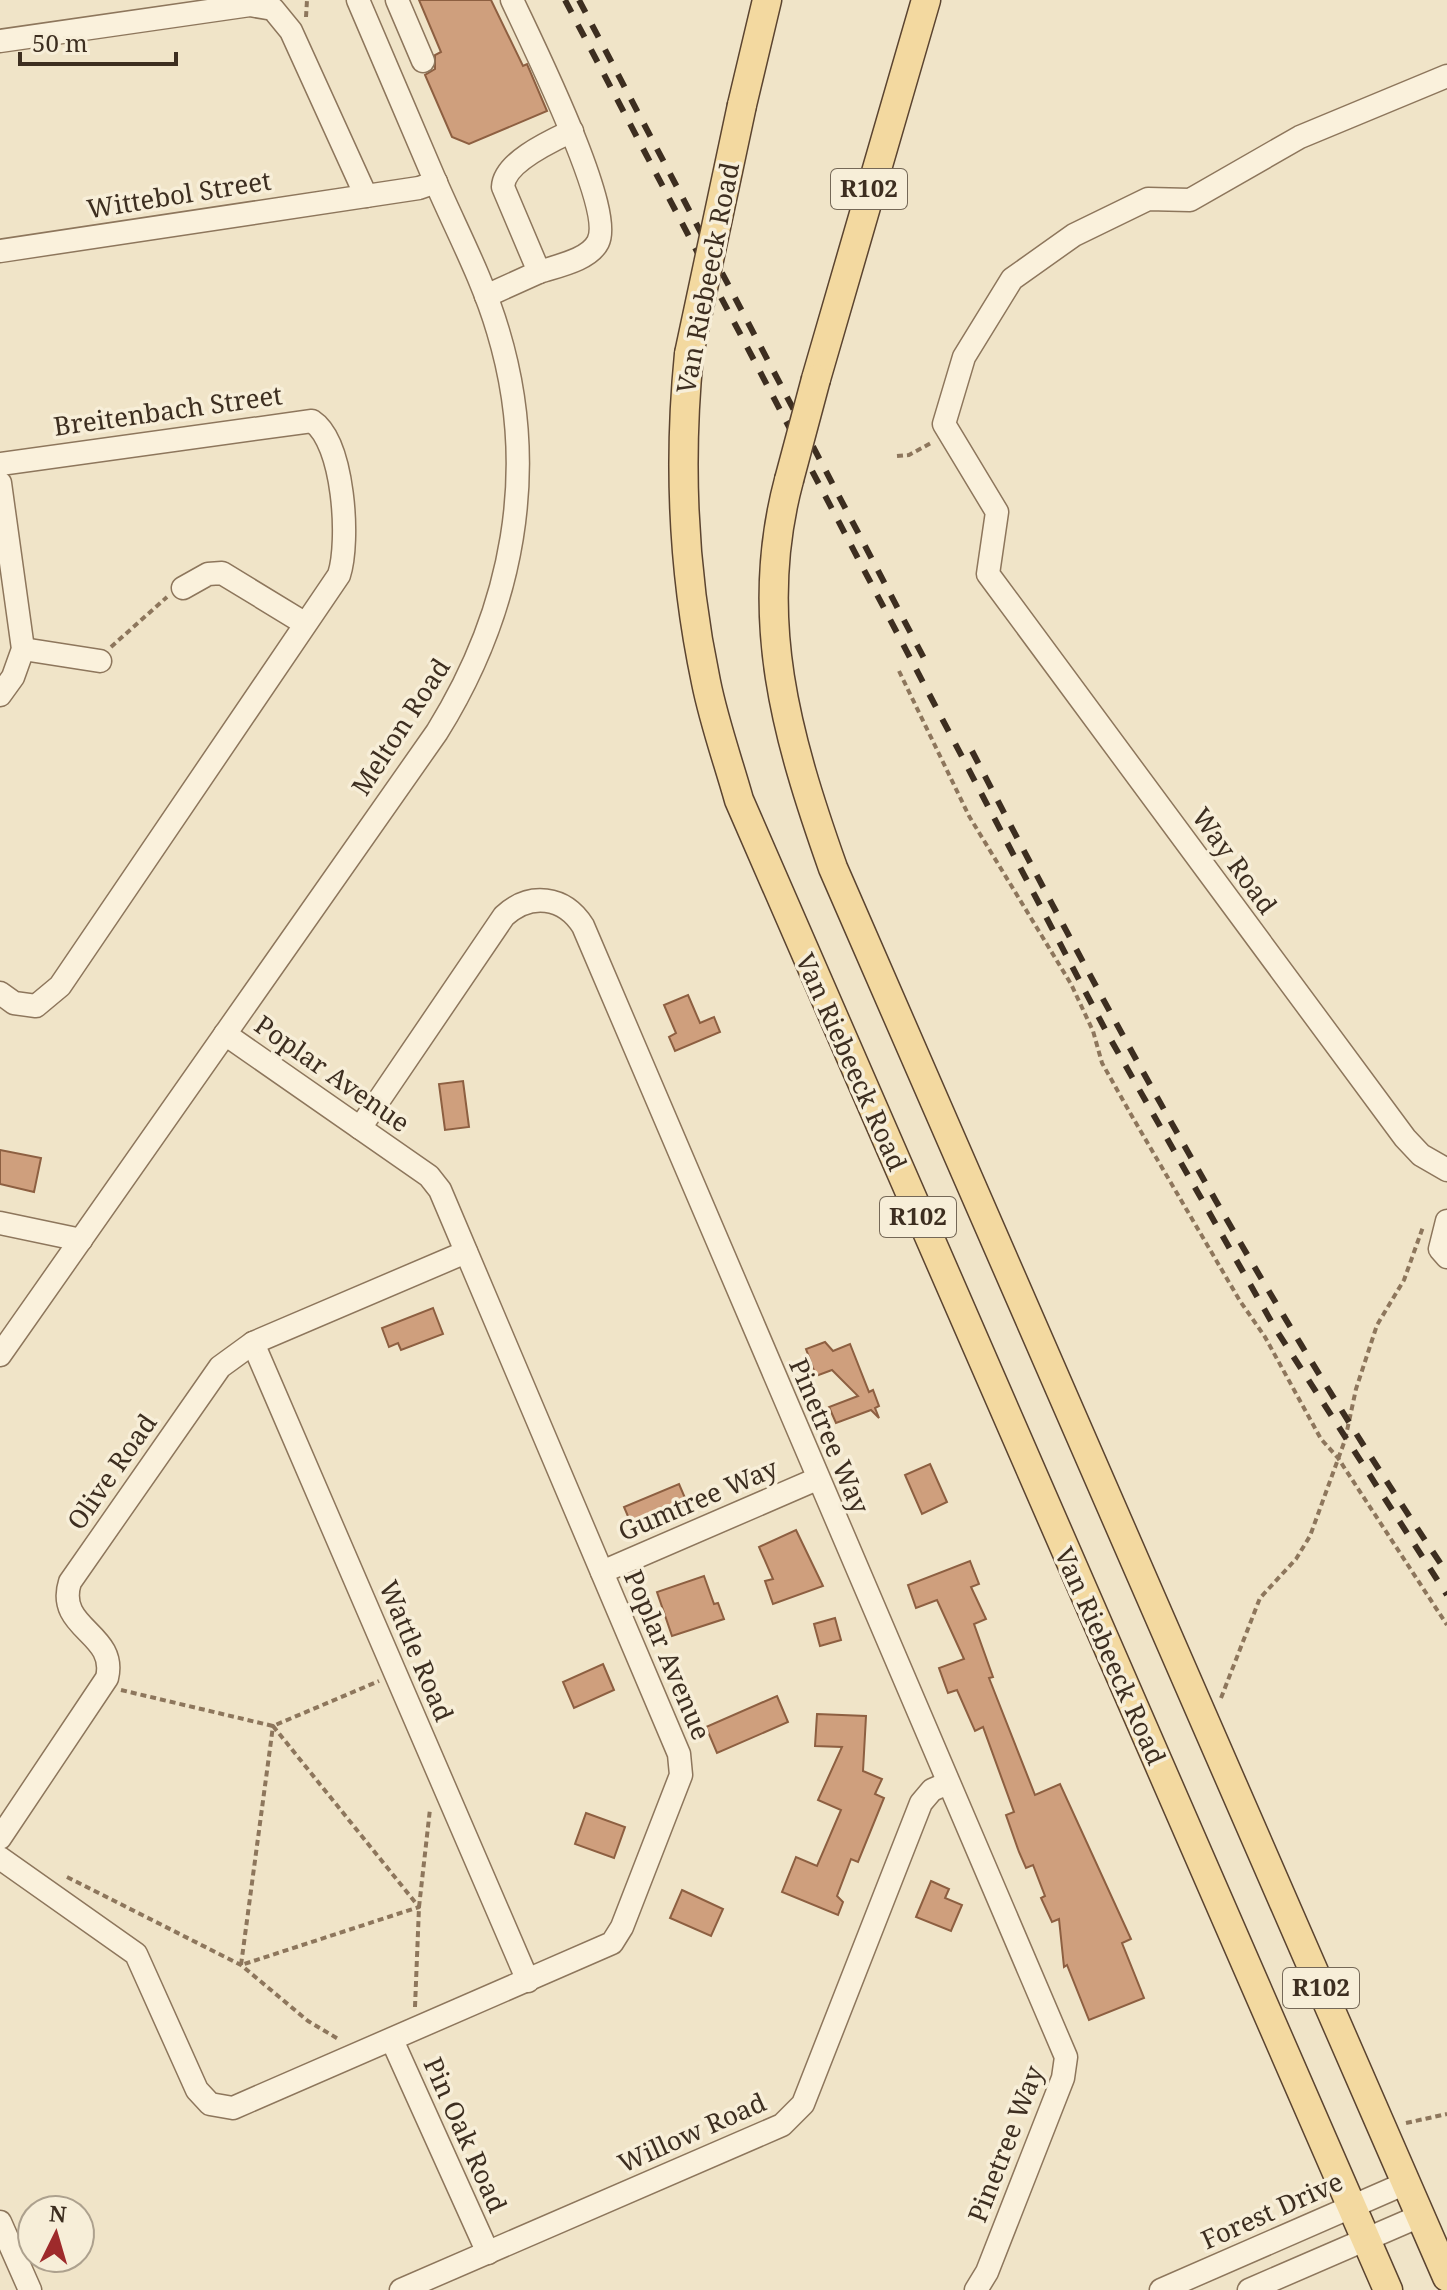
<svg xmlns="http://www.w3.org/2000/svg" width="1447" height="2290" font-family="'Noto Serif',serif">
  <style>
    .building { fill: #cf9f7d; stroke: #8d5f41; stroke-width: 2 }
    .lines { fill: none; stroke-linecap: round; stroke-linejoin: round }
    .minor-casing { stroke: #8d765c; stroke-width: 25 }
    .major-casing { stroke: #5b4430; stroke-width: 31 }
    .path { stroke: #8d765c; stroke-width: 4; stroke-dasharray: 6 4; stroke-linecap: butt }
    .minor { stroke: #faf1dc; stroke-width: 22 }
    .major { stroke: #f3d9a0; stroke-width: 28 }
    .rail { stroke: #3d2e20; stroke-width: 6; stroke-dasharray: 14 14; stroke-linecap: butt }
    .major-bridge-casing { stroke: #5b4430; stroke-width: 31; stroke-linecap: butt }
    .major-bridge { stroke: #f3d9a0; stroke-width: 28 }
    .labels { text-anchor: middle; stroke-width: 7; stroke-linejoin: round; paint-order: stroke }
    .shield { fill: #f7eed8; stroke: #756857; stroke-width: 2 }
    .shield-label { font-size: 24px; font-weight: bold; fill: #3d2e20 }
    .street-label { font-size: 26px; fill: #3d2e20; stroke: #f7eed8 }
  </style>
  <rect width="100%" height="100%" fill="#f0e4c8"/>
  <g class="building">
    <polygon points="419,0 491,0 523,66 527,64 547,111 469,144 452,137 425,75 435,69 435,55 441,52"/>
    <polygon points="688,995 700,1023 714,1017 720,1032 675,1051 669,1037 676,1033 664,1005"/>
    <polygon points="463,1081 469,1127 445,1130 439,1084"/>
    <polygon points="0,1150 41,1158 34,1192 0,1184"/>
    <polygon points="433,1308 443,1334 401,1350 398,1343 389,1347 382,1328"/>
    <polygon points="825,1342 833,1351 850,1344 869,1392 873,1390 879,1406 875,1408 879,1418 871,1410 836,1423 829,1407 858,1396 832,1370 816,1376 806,1349"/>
    <polygon points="930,1464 947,1502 922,1514 905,1475"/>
    <polygon points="679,1484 688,1505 633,1528 624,1507"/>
    <polygon points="796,1530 823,1586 773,1604 765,1581 773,1579 759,1547"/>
    <polygon points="970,1561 979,1584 971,1587 986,1619 974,1624 993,1677 989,1678 1035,1795 1060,1784 1131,1939 1122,1943 1144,1998 1089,2020 1067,1965 1064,1967 1059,1919 1052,1922 1041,1898 1045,1896 1033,1865 1026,1868 1019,1852 1006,1815 1014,1812 983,1727 975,1731 957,1690 948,1693 939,1668 964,1659 937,1600 916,1608 908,1585"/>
    <polygon points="704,1576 714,1604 718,1603 724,1619 672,1636 657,1592"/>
    <polygon points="835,1618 841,1640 820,1646 814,1624"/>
    <polygon points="603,1664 614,1690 574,1708 563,1682"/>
    <polygon points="777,1696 788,1722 717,1753 706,1727"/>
    <polygon points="817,1714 866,1716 863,1771 882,1779 875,1794 884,1798 858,1862 851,1859 837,1896 843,1902 838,1915 782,1892 796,1857 817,1866 841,1810 818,1800 842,1747 815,1746"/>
    <polygon points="586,1813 625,1827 614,1858 575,1844"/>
    <polygon points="931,1881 949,1889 945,1898 962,1905 951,1931 916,1917"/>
    <polygon points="682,1890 723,1909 711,1936 670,1918"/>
  </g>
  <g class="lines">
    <defs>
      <g id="minor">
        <polyline points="397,0 423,61"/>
        <path d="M512,0C530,39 615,209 598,242C589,260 557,266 539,272"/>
        <polyline points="0,41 250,5 273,9 291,31 366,196"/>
        <polyline points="1447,76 1300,137 1190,200 1148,199 1074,235 1012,279 964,357 944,424 997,512 988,574 1405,1138 1421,1155 1447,1170"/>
        <polyline points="0,251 419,188 436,182"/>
        <path d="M486,296L539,272L503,187C504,162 551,141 572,131"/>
        <path d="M0,464L312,421C344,442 350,541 339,575L60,986L36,1006L14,1003L0,993"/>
        <polyline points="0,483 23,649 13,677 0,695"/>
        <polyline points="183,588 208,574 222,573 304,623"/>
        <polyline points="23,649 100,661"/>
        <path d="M360,1128L504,916C530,892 564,896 583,926L1066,2057L1063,2078L987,2272L976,2290"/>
        <polyline points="1447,1221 1440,1249 1447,1257"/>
        <polyline points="0,1223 81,1240"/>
        <polyline points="253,1343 528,1981"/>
        <path d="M0,1355L437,732C513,610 540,470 498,331C483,280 458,233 437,185C410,123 385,62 358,0"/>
        <polyline points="602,1572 817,1479"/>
        <path d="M0,1838L107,1678C118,1633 55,1629 70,1582L220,1367L253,1343L466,1252"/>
        <polyline points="0,1858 136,1954 197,2090 210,2104 233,2108 612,1943 622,1927 681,1775 679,1754 440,1190 429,1176 225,1034"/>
        <polyline points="392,2040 488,2253"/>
        <polyline points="0,2222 30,2290"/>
        <polyline points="401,2290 782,2125 803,2104 921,1803 932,1790 948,1783"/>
        <polyline points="1161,2290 1406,2183"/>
        <polyline points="1249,2290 1420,2216"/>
      </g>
      <g id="major">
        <polyline points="742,105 767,0"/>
        <path d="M689,354C678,465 683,573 706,682C714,722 728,761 739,800L1388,2290"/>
        <polyline points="816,379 926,0"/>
        <path d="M789,480C752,618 787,738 833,868L1447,2277"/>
      </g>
    </defs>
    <use href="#minor" class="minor-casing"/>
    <use href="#major" class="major-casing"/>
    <g class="path">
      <polyline points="306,17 307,0"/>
      <polyline points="897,456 909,455 931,443"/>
      <polyline points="111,647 167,597"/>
      <polyline points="899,671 969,816 1071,984 1093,1031 1102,1063 1133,1118 1240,1301 1265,1337 1321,1439 1338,1458 1447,1625"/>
      <polyline points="121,1690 273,1726 379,1681"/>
      <polyline points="1221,1698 1260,1598 1296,1559 1310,1536 1345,1440 1356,1389 1377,1325 1404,1280 1423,1227"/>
      <polygon points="273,1726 419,1907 241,1965"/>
      <polyline points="67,1877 241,1965 308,2021 340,2040"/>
      <polyline points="415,2007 419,1907 430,1809"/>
      <polyline points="1406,2123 1447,2114"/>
    </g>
    <use href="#minor" class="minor"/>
    <use href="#major" class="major"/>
    <g class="rail">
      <polyline points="565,0 1107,1033 1275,1328 1447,1595"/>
      <polyline points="579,0 928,666"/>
      <path d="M972,751C1117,1032 1270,1310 1447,1573"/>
    </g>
    <defs>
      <g id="major-bridge">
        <polyline points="689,354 742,105"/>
        <polyline points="789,480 816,379"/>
      </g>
    </defs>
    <use href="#major-bridge" class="major-bridge-casing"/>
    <use href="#major-bridge" class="major-bridge"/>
  </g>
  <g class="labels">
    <g class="shield">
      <rect x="831" y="169" width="76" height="40" rx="6"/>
      <rect x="880" y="1197" width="76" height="40" rx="6"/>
      <rect x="1283" y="1968" width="76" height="40" rx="6"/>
    </g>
    <g class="shield-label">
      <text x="869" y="197">R102</text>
      <text x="918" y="1225">R102</text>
      <text x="1321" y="1996">R102</text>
    </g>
    <g class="street-label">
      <text transform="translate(179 195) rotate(-9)" y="9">Wittebol Street</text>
      <text transform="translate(708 278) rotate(-79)" y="9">Van Riebeeck Road</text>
      <text transform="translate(168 411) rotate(-8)" y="9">Breitenbach Street</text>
      <text transform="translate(401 727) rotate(-57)" y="9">Melton Road</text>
      <text transform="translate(1234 861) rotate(54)" y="9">Way Road</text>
      <text transform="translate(851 1062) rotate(66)" y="9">Van Riebeeck Road</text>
      <text transform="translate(332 1074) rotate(35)" y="9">Poplar Avenue</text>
      <text transform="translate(829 1436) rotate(67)" y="9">Pinetree Way</text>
      <text transform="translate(112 1472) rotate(-55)" y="9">Olive Road</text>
      <text transform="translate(698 1500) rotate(-23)" y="9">Gumtree Way</text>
      <text transform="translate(416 1651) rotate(67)" y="9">Wattle Road</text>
      <text transform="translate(667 1655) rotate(67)" y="9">Poplar Avenue</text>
      <text transform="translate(1110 1656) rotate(66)" y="9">Van Riebeeck Road</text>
      <text transform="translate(692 2133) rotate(-24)" y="9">Willow Road</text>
      <text transform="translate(465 2135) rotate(66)" y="9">Pin Oak Road</text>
      <text transform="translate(1006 2144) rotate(-69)" y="9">Pinetree Way</text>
      <text transform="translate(1272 2211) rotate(-24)" y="9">Forest Drive</text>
    </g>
  </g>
  <g transform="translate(56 2234) rotate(5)"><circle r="38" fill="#f7eed8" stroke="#ada18e" stroke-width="2"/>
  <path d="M0-6L14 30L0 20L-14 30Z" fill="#9e2a2b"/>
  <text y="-12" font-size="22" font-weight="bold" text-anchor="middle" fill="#3d2e20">N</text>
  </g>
  <path d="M20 52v12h156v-12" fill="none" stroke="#3d2e20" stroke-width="4"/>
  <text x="32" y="52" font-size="24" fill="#3d2e20" stroke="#f7eed8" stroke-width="6" paint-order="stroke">50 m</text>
</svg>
